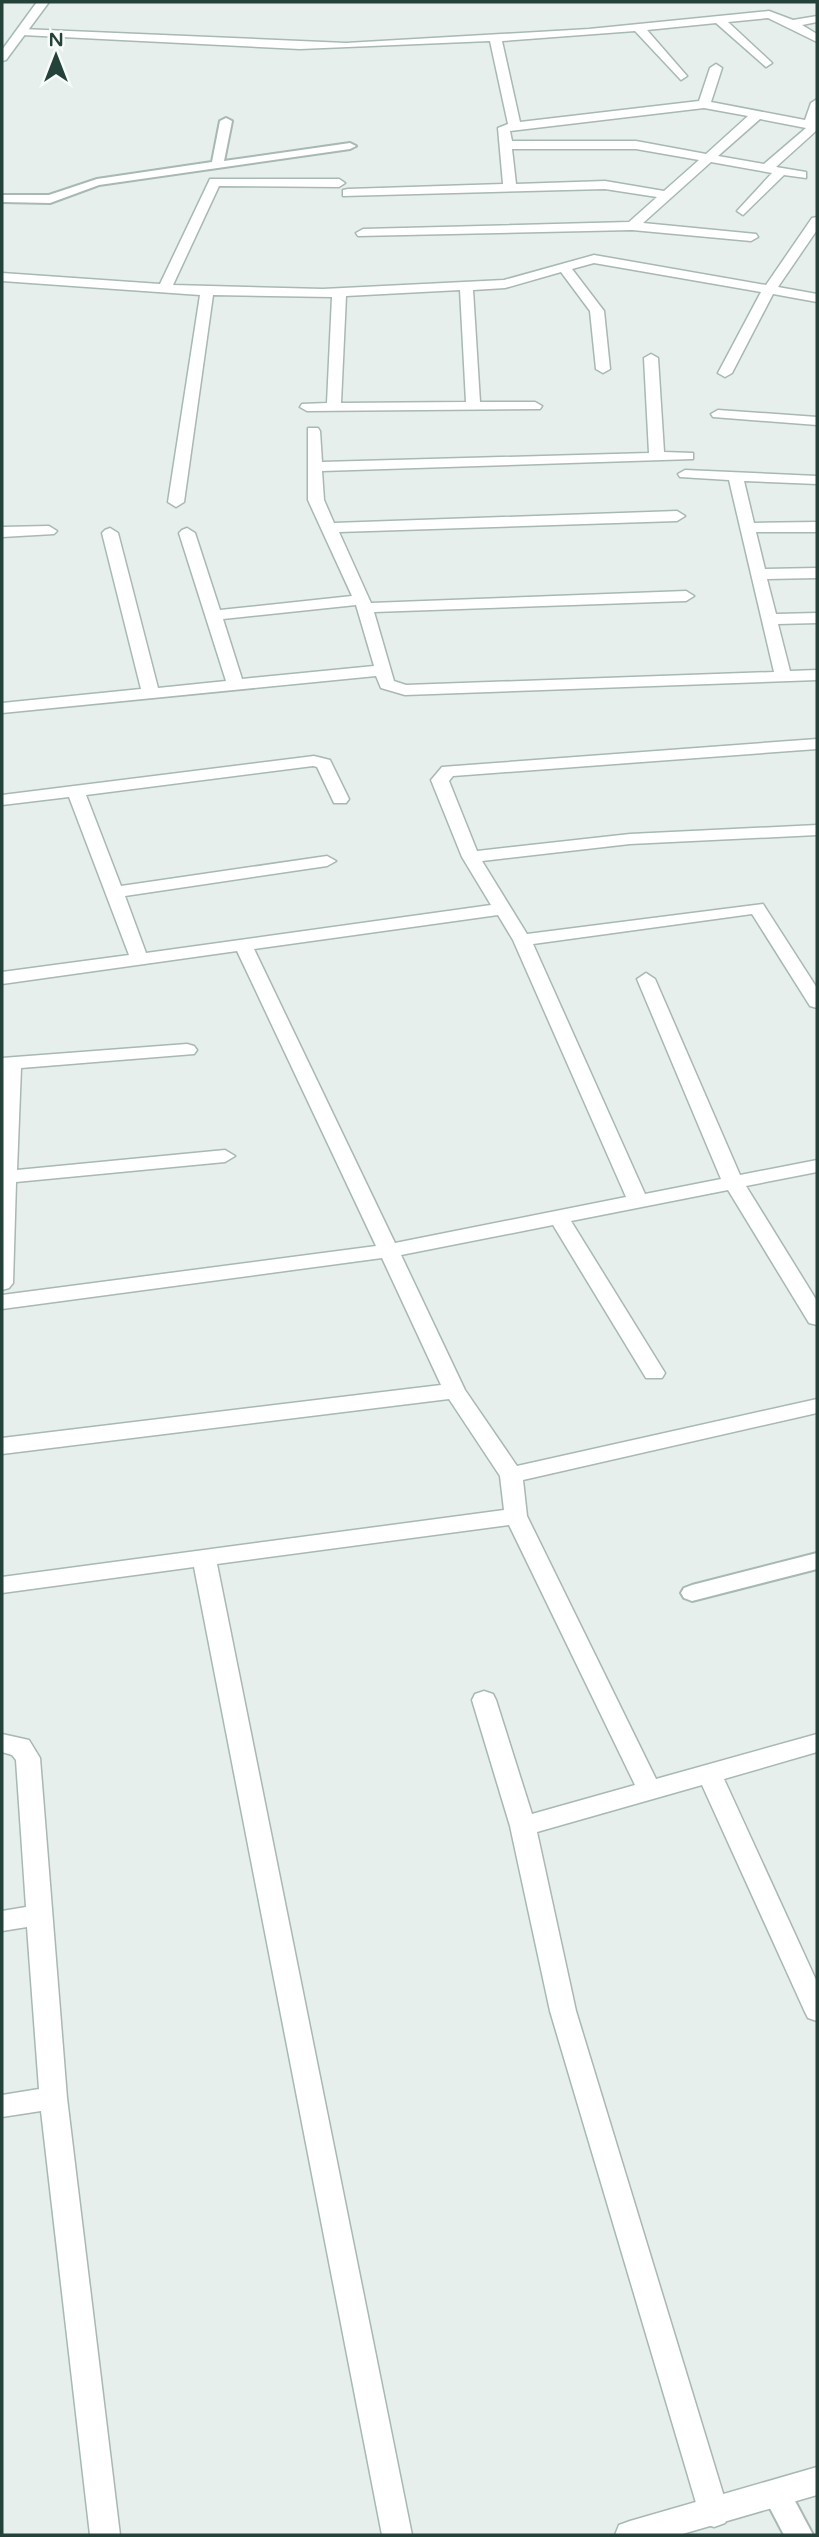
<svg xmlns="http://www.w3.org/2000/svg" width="819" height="2537" font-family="'Varela Round',sans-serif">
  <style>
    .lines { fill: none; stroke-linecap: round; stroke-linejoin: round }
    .service-casing { stroke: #a8b8b2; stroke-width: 4 }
    .minor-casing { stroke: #a8b8b2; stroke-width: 3 }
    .tertiary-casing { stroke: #a8b8b2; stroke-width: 3 }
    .secondary-casing { stroke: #a4bbb3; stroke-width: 3 }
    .service { fill: #fff; fill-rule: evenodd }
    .minor { fill: #fff; fill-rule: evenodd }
    .tertiary { fill: #fff; fill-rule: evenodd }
    .secondary { fill: #fff; fill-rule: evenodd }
  </style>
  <rect width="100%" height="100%" fill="#e6efeb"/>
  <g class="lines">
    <defs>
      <g id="service">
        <polygon points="226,118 232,121 224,161 350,143 356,146 350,149 99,185 50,203 2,202 2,195 49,195 97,179 212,162 220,121"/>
        <polygon points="817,1553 817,1569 692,1601 684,1598 681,1593 684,1588 692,1585"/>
        <polygon points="776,2480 786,2484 813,2535 784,2535 762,2493 766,2484"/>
      </g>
      <g id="minor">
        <path d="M769,11L793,20L817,16V22L802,25L817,34V42L768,18L728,22L770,61L772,63L766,67L716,23L647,30L687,76L681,80L635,31L502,41L520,122L699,101L710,68L716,64L722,68L711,102L805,120L811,103L817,99V130L776,167L806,172V178L784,175L743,215L737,211L772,173L711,162L643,223L756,234L758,237L751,241L632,230L358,236L356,233L363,229L629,222L657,197L605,189L343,196V190L348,189L503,184L498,128L508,124L490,41L300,49L22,35L16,32L22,29L346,43L589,29ZM704,108L748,116L706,154L636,141H512L510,131ZM760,119L806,128L764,164L718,156ZM512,149H636L699,160L664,191L605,181L516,184Z"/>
        <path d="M210,179H339L345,183L339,187L219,186L173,285L323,289L504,280L594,255L766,285L812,218L817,217V230L778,287L817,294V302L773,294L732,373L725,377L718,373L761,292L594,263L572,269L604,311L610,369L603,373L596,369L590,311L561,272L505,288L473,290L480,402H535L542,406L540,409L307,411L300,407L302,404L327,403L332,297L213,295L184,502L176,507L168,502L200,295L2,281V273L160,284ZM460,290L466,402L341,403L346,296Z"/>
        <path d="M651,354L658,358L664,452L693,453V459L322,471L324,500L334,523L677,511L685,516L677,521L339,532L371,603L686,591L694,596L686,601L374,612L394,681L406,685L774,672L729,480L680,477L678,474L685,470L817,476V484L744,481L754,523L817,522V532H756L765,569L817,568V578L767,579L776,614L817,613V623L778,624L790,671L817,670V680L405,695L381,688L376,676L2,713V703L141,689L102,533L105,530L110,528L118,533L158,688L226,681L179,533L182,530L187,528L195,533L220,610L352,596L308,500V428H318L320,431L322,462L649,453L644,358ZM356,605L374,666L242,679L223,619Z"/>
        <polygon points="718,410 817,417 817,425 713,417 711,414"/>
        <polygon points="49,526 57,531 54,534 2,537 2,527"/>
        <path d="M817,739V749L453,776L449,781L477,851L630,834L817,825V835L630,844L482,861L527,934L763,904L817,988V1008L810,1006L752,914L533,944L645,1194L721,1179L637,979L646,973L655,979L740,1175L817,1160V1172L746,1186L817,1301V1325L809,1323L728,1190L571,1221L665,1373L662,1378H646L553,1225L401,1255L465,1390L517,1466L817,1399V1413L523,1480L527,1516L656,1779L817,1734V1752L724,1779L817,1982V2021L808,2018L804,2010L702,1785L537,1832L576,2011L729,2513L725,2523L714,2527L703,2523L699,2513L550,2011L510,1826L472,1700L475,1694L484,1691L493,1694L496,1700L532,1814L635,1785L509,1525L217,1564L412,2535H382L194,1567L2,1593V1577L504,1510L500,1476L449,1399L2,1454V1438L441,1385L382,1258L2,1309V1295L376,1246L237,951L2,984V972L129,955L69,797L2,805V795L314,756L330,760L349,799L346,803H334L317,767L313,766L86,795L121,886L327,856L336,861L327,866L125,896L146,953L491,905L462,857L431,780L442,767ZM498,915L513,940L626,1197L395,1243L254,949Z"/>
        <polygon points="187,1044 194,1046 197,1050 194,1054 21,1068 17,1170 225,1150 235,1156 225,1162 16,1182 13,1283 9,1288 2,1290 2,1058"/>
        <polygon points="2,1734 29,1740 40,1758 67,2098 120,2535 90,2535 41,2111 2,2117 2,2095 39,2089 27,1927 2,1931 2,1911 26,1907 16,1760 12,1755 2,1752"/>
      </g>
      <polygon id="tertiary" points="817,2467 817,2495 679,2535 615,2535 619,2525 630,2521"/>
      <polygon id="secondary" points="37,2 49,2 6,60 2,61 2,50"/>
    </defs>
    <use href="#service" class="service-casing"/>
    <use href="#minor" class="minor-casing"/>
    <use href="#tertiary" class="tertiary-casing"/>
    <use href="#secondary" class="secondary-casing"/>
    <use href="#service" class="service"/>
    <use href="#minor" class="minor"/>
    <use href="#tertiary" class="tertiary"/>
    <use href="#secondary" class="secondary"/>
  </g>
  <rect width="819" height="2537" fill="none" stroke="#24423a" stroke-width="7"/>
  <g transform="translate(56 56)" stroke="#f7fbf9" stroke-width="5" paint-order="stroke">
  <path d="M0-5L12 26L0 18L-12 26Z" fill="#24423a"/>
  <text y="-10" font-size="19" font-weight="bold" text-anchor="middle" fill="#24423a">N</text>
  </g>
</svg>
